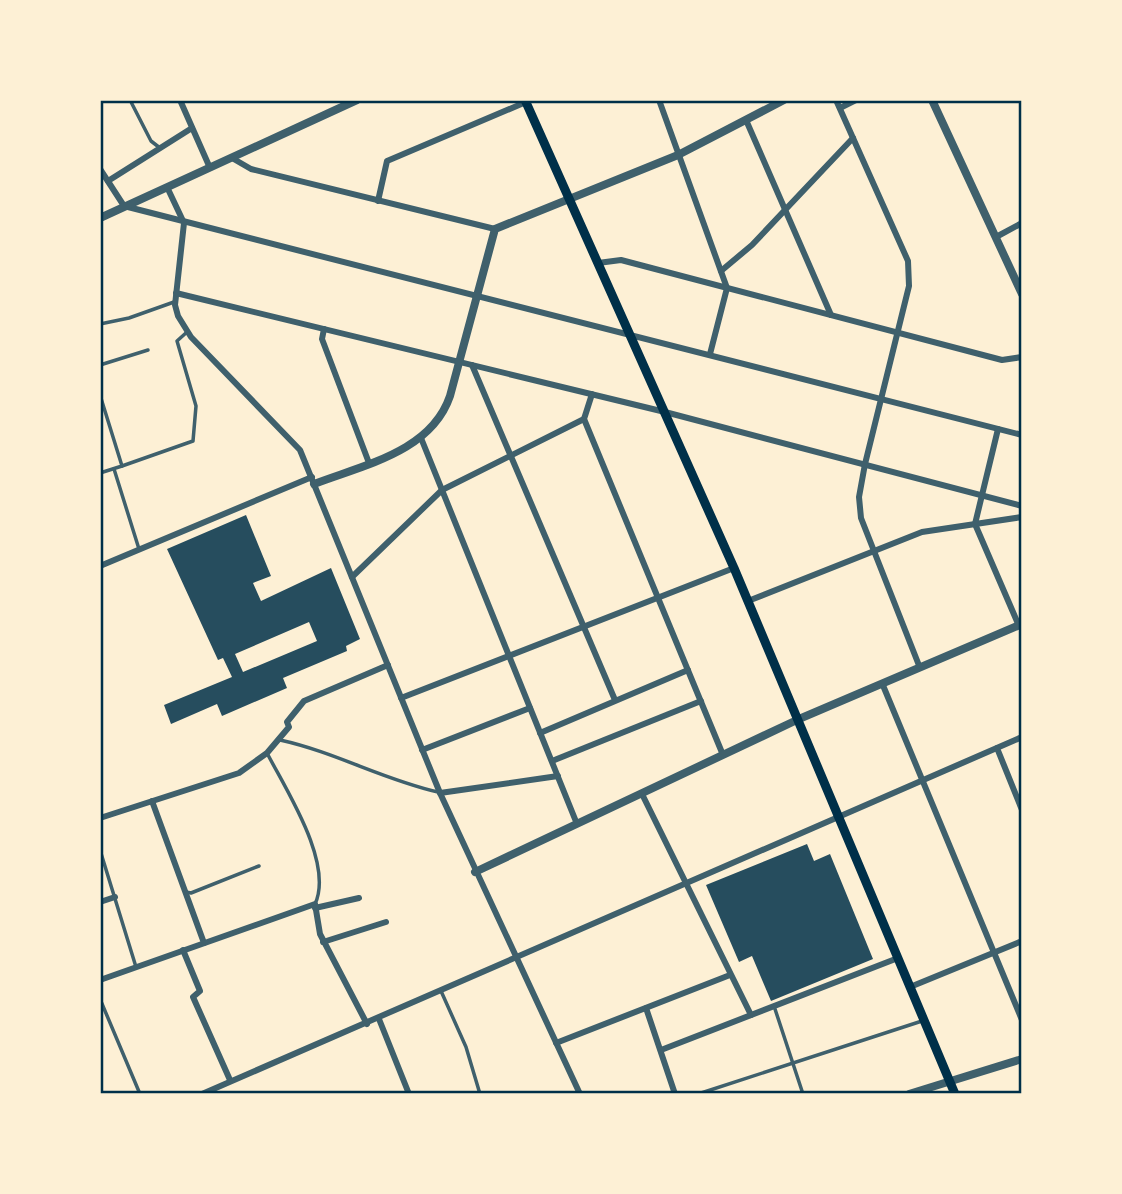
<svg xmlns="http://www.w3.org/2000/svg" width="1122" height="1194" font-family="'Open Sans',sans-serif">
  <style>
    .building { fill: #264d5e; fill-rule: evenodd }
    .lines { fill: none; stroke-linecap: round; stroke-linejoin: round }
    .service { stroke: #3f606c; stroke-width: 3.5 }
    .minor { stroke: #3f606c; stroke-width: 6 }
    .tertiary { stroke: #3f606c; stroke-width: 8 }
    .secondary { stroke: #003049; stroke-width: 9 }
    .neatline { fill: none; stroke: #003049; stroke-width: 2.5 }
  </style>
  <rect width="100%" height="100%" fill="#fdf0d5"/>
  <g class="building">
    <path d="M246,515L271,576L253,583L261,601L331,568L360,639L346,646L347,651L283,678L287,688L222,716L217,704L171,724L164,705L232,677L223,658L218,660L167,549ZM309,622L317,641L243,672L235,654Z"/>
    <polygon points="807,844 814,861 830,854 873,959 771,1001 752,956 739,962 706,885"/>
  </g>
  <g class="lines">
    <g class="service">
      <polyline points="130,100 151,141 160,148"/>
      <polyline points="100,324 129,318 174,302"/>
      <polyline points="100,365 148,350"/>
      <polyline points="100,395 122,466 100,473"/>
      <polyline points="122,466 193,441 196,406 177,341 187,332"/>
      <polyline points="114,469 139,549"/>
      <path d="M280,740C335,752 384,780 438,792"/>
      <path d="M267,753C286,790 334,863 315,904"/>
      <polyline points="100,850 136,967"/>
      <polyline points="186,892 191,893 259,866"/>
      <polyline points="441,991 466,1047 480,1094"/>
      <polyline points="100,999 140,1094"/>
      <polyline points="774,1006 803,1094"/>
      <polyline points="698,1094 922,1021"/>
    </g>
    <g class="minor">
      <polyline points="180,100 210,168"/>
      <polyline points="659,100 727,288 710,354"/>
      <polyline points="836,100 908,261 909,286 865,464 859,497 861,518 920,668"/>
      <polyline points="840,108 856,100"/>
      <polyline points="746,120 831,315"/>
      <polyline points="232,158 251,169 495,229"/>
      <polyline points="100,169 124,206 1022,435"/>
      <polyline points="108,181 192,128"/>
      <polyline points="167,187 184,223 175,305 178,316 191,337 300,450 440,793 580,1094"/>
      <polyline points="378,201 387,161 526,102"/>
      <polyline points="996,237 1022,223"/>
      <polyline points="598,263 621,260 1002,360 1022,357"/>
      <polyline points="721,271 752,245 853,138"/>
      <polyline points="176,293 665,412 1022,506"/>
      <polyline points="324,329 322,339 369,463"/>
      <polyline points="472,365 615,700"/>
      <polyline points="592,394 584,419 723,755"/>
      <polyline points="998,429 975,524 1019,626"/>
      <polyline points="421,438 577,824"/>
      <polyline points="100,566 312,477"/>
      <polyline points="352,577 442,490 584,419"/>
      <polyline points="748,601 922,532 1022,517"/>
      <polyline points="882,683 1022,1020"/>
      <polyline points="401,698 734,568"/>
      <polyline points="540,733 688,670"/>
      <polyline points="997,748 1022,810"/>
      <polyline points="422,750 530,708"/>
      <polyline points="552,761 701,701"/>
      <polyline points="440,793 558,776"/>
      <polyline points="642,794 751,1015"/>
      <polyline points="152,801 204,943"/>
      <polyline points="100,818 239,773 267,753 289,727 287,722 304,701 388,665"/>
      <polyline points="100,902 115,897"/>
      <polyline points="315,908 359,898"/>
      <polyline points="323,942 386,922"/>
      <polyline points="183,950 200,991 193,997 230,1080"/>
      <polyline points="100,980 315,904 320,934 367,1024"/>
      <polyline points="910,987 1022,941"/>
      <polyline points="646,1008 675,1094"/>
      <polyline points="379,1019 409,1094"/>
      <polyline points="556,1043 730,975"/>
      <polyline points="661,1050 898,958"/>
      <polyline points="202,1094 1022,737"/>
    </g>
    <g class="tertiary">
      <polyline points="932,100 1022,294"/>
      <polyline points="100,218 357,100"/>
      <path d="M314,484C363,465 431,452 450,396L495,229L678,155L784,100"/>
      <polyline points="475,872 799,719 1022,624"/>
      <polyline points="909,1094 1022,1059"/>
    </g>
    <polyline class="secondary" points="525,100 734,568 955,1094"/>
  </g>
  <rect width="1122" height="1194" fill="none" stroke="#fdf0d5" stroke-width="203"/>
  <rect x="102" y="102" width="918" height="990" class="neatline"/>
</svg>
